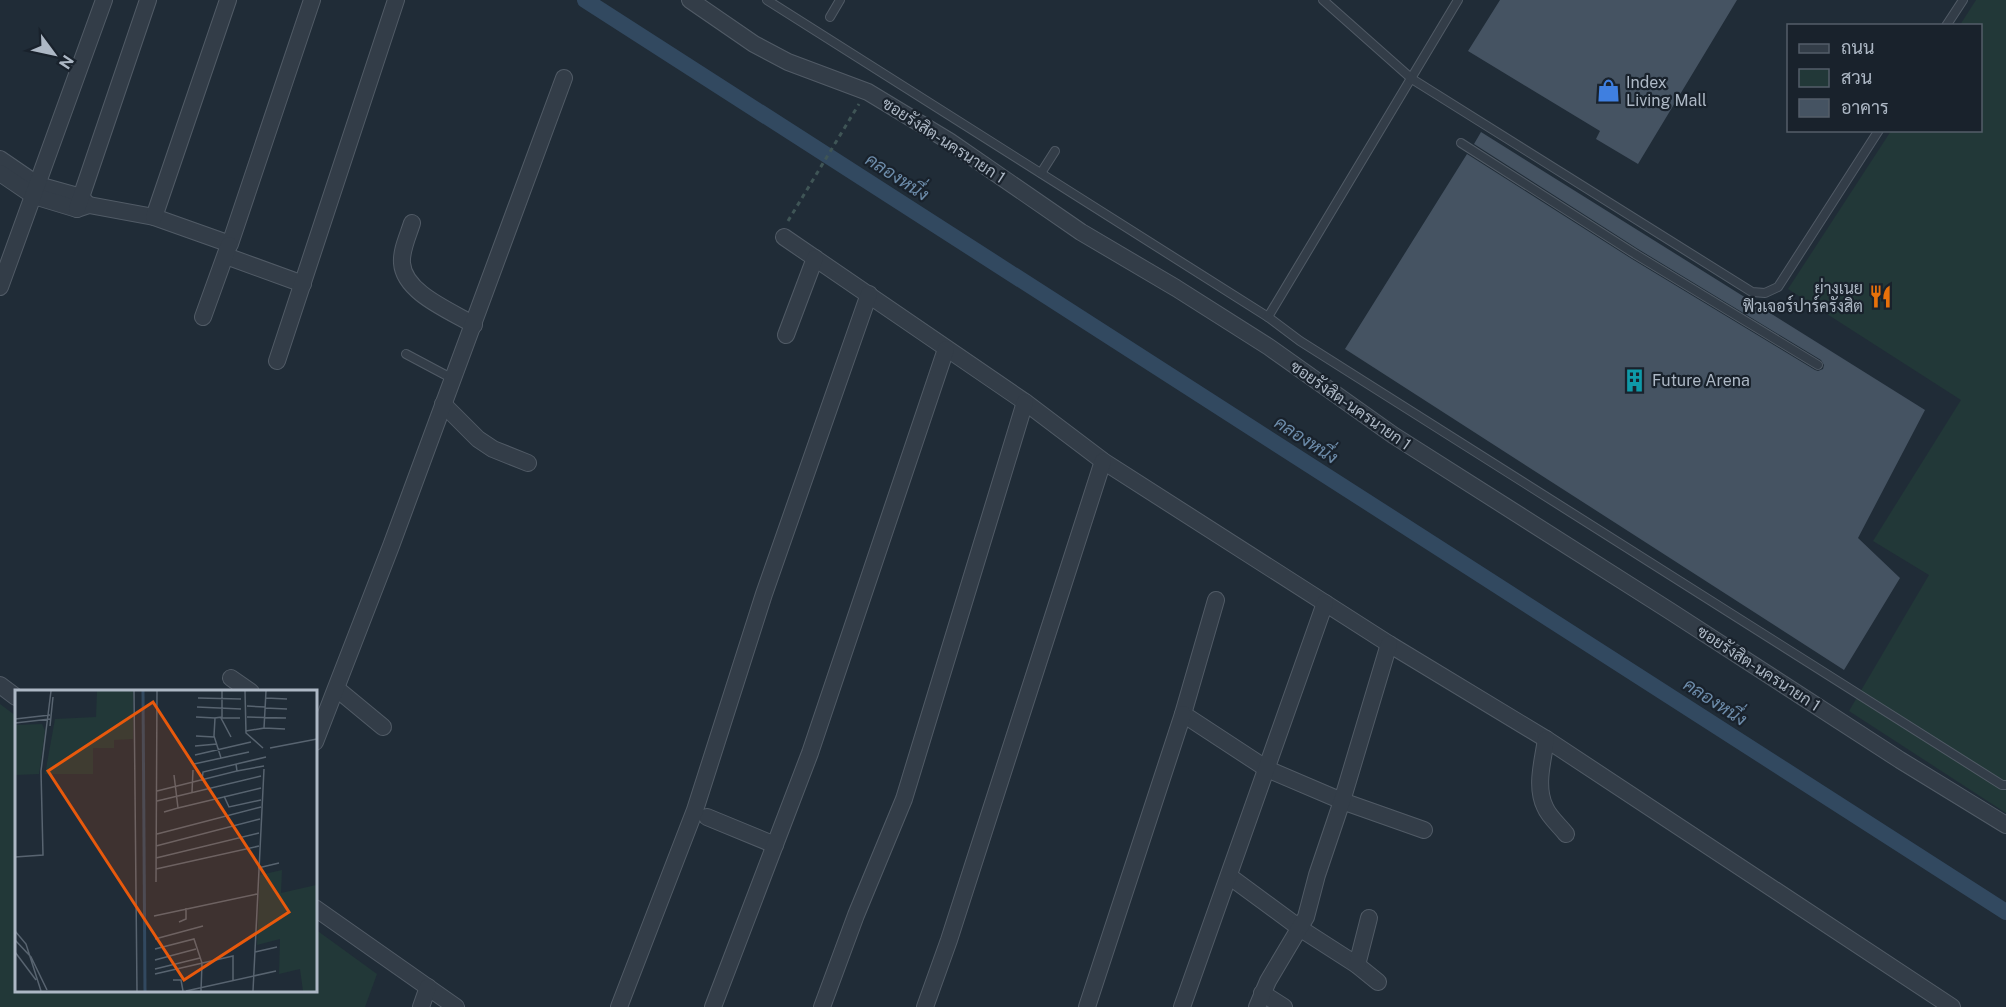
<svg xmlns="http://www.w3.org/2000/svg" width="2006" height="1007" font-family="'Public Sans',Sarabun,sans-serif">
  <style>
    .green { fill: #223838 }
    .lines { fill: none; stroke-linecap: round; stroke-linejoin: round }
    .canal { stroke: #324960; stroke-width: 16 }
    .building { fill: #455362 }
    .service-casing { stroke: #515b66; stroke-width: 10 }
    .minor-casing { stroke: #515b66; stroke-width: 18 }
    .path { stroke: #3f5556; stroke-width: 3; stroke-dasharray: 4.5 4.5; stroke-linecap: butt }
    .service { stroke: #333d48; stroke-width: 8 }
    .minor { stroke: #333d48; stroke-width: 16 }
    .labels { text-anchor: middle; stroke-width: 4.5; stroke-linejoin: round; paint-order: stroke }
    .poi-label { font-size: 16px; fill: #adb8c5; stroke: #19222c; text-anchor: start }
    .street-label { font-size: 16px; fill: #adb8c5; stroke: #19222c }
    .water-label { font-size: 18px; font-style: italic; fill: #6d8caa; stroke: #19222c }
    .inset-river { fill: none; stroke: #324960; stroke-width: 3 }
    .inset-road { fill: none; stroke: #586470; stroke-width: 1.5 }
    .view { fill: #e8590c; fill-opacity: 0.15; stroke: #e8590c; stroke-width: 3 }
    .inset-edge { fill: none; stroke: #adb8c5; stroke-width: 3 }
  </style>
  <rect width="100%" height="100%" fill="#202c37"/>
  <g class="green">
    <polygon points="1976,0 2006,0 2006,813 1849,711 1929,575 1873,541 1961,400 1788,289 1891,131 1980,130 1980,26 1960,25"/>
    <polygon points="0,704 16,716 16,990 315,990 315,929 377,974 365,1007 0,1007"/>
  </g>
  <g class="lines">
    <polyline class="canal" points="585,0 2006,912"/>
  </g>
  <g class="building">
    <polygon points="1500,0 1737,0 1638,164 1596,139 1600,131 1468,51"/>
    <polygon points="1481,132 1925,410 1858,538 1900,578 1844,670 1345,349 1467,154 1632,259 1815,370 1818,371 1823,369 1824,365 1821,360 1638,249 1474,144"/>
  </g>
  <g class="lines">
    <defs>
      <g id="service">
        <polyline points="767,0 1268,317 1458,0"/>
        <polyline points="1323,0 1412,79 1752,292 1765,293 1778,287 1879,130"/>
        <polyline points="830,17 840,0"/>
        <polyline points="1946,26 1963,0"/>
        <polyline points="1461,143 1635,254 1818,365"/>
        <polyline points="1041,173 1055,151"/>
        <polyline points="1268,317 1300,341 2002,785 2006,785"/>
        <polyline points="406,354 453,379"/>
      </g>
      <g id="minor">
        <polyline points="690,0 754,44 788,62 868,92 949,141 1081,232 1176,288 1269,347 1393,435 1670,611 1900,760 2006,825"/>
        <polyline points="0,159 38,185 81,197 88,205"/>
        <polyline points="0,173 34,196 77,209 89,205 154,217 230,244 312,0"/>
        <polyline points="77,209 148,0"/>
        <polyline points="154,217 228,0"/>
        <path d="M412,223C408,236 401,250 402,263C404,293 451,311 474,325"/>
        <polyline points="784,237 1025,402 1103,461 1389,644 1546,739 1952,1007"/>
        <polyline points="226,256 303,284"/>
        <polyline points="0,287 104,0"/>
        <polyline points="203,317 229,245"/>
        <polyline points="786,335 815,258"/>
        <polyline points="277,361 396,0"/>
        <polyline points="443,404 478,439 493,449 528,463"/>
        <polyline points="1216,600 1183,714 1267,769 1342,801 1424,830"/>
        <polyline points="231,678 251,692"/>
        <polyline points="0,685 16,697"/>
        <polyline points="337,689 383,727"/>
        <path d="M1546,739C1543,761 1535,786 1545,807C1549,817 1560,826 1566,834"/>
        <polyline points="315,742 391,546 564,78"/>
        <polyline points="707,817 775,845"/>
        <polyline points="1229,876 1301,929 1357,965 1378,982"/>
        <polyline points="315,908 456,1007"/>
        <polyline points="1357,965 1369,918"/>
        <polyline points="1262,993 1284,1007"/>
        <polyline points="421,1007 428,987"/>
        <polyline points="619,1007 695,810 764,594 869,294"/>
        <polyline points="713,1007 810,753 946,349"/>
        <polyline points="822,1007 856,915 904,799 1025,402"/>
        <polyline points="925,1007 949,940 1103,461"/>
        <polyline points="1087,1007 1183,714"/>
        <polyline points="1182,1007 1325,603"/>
        <polyline points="1257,1007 1268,981 1306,917 1317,875 1342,801 1389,644"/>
      </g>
    </defs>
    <use href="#service" class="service-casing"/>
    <use href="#minor" class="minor-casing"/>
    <polyline class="path" points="788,221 859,104"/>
    <use href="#service" class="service"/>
    <use href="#minor" class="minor"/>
  </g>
  <defs>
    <symbol id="shop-bare" viewBox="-9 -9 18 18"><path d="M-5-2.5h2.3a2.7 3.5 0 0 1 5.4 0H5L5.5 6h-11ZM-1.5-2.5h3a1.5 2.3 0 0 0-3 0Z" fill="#3f7fe0" stroke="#19222c" stroke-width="2.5" paint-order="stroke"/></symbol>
    <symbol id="restaurant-bare" viewBox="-9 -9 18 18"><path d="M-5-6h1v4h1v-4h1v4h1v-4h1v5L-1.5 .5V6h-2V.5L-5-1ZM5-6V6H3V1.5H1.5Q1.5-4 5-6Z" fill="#e8710a" stroke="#19222c" stroke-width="2.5" paint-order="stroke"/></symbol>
    <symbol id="building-bare" viewBox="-9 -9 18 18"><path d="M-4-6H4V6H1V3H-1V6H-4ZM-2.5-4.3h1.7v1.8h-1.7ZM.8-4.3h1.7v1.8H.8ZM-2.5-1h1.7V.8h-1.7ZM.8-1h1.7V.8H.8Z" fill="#0f9aa8" stroke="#19222c" stroke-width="2.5" paint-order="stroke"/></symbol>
  </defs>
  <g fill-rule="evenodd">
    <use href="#shop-bare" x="1592" y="74" width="33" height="33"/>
    <use href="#restaurant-bare" x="1864" y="280" width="33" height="33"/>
    <use href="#building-bare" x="1618" y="364" width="33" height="33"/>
  </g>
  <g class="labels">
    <g class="poi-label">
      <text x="1626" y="88">Index<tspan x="1626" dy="18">Living Mall</tspan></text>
      <text x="1863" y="294" text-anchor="end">ย่างเนย<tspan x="1863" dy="18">ฟิวเจอร์ปาร์ครังสิต</tspan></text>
      <text x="1652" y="386">Future Arena</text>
    </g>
    <g class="street-label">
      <text transform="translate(944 140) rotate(33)" y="6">ซอยรังสิต-นครนายก 1</text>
      <text transform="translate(1351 405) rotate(35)" y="6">ซอยรังสิต-นครนายก 1</text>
      <text transform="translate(1759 668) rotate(33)" y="6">ซอยรังสิต-นครนายก 1</text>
    </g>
    <g class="water-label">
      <text transform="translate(897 177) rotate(33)" y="6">คลองหนึ่ง</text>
      <text transform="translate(1306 440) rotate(33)" y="6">คลองหนึ่ง</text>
      <text transform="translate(1715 702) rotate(33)" y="6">คลองหนึ่ง</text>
    </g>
  </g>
  <g transform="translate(15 690)">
    <rect width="302" height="302" fill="#202c37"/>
    <path d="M82,1H118V49L99,50V58H78V84H30L40,29L81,27ZM27,34L30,41L24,84L0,85V35ZM267,180L266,203L301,195V301H288L285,279L264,284L265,249L242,255L245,185Z" fill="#223838"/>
    <path class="inset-river" d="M128,1L130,301"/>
    <path class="inset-road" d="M119,1L122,301M230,1L231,43L248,58M183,8L226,9M251,8L272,9M232,16L250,17M182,17L226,19M250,18L272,19M181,27L200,28M232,27L271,28M0,29L35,25M0,33L35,29M35,36L38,7M249,38L270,39M231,41L249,38L251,1M181,46L199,47M216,47L206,28H225M180,56L202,54M255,58L302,49M180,65L236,52M206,68L199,46L200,28L207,27V1M179,74L234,62M222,81L249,76M187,91L188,82L251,67M142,101L222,81L221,74M177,102L178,80M209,106L214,117L246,110M142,111L246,86M163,118L246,98M149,122L163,118L159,85M142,144L246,117M141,156L245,129M0,167L28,165L26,81L36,1M141,168L244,143M243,178L264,173M141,179L244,156M141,192L142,1M139,226L242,204M164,232L171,229V218M0,241L11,254L26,301M140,249L188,236M0,250L16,267L32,300M140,259L179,249L187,273L186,301M0,262L21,290M240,262L262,257M140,270L181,259M140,279L185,268M140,284L218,266V290M158,290H166L168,301M171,301L261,281M238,301L249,79"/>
    <path class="view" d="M138,12L274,222L169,290L33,81Z"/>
    <rect width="302" height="302" class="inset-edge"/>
  </g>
  <rect x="1787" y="24" width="195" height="108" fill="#19222c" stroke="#545e69" stroke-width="1.5"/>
  <rect x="1799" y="44" width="30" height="9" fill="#333d48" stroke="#545e69" stroke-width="1.5"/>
  <text x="1841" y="54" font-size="18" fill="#adb8c5">ถนน</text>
  <rect x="1799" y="69" width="30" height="18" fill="#223838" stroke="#545e69" stroke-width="1.5"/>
  <text x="1841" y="84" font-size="18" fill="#adb8c5">สวน</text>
  <rect x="1799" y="99" width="30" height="18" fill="#455362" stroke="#545e69" stroke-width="1.5"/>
  <text x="1841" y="114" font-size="18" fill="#adb8c5">อาคาร</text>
  <g transform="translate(54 54) rotate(123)" stroke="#19222c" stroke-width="4.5" paint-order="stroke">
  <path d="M0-4.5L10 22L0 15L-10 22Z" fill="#adb8c5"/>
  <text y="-9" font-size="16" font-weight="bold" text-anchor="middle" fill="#adb8c5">N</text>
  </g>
</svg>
